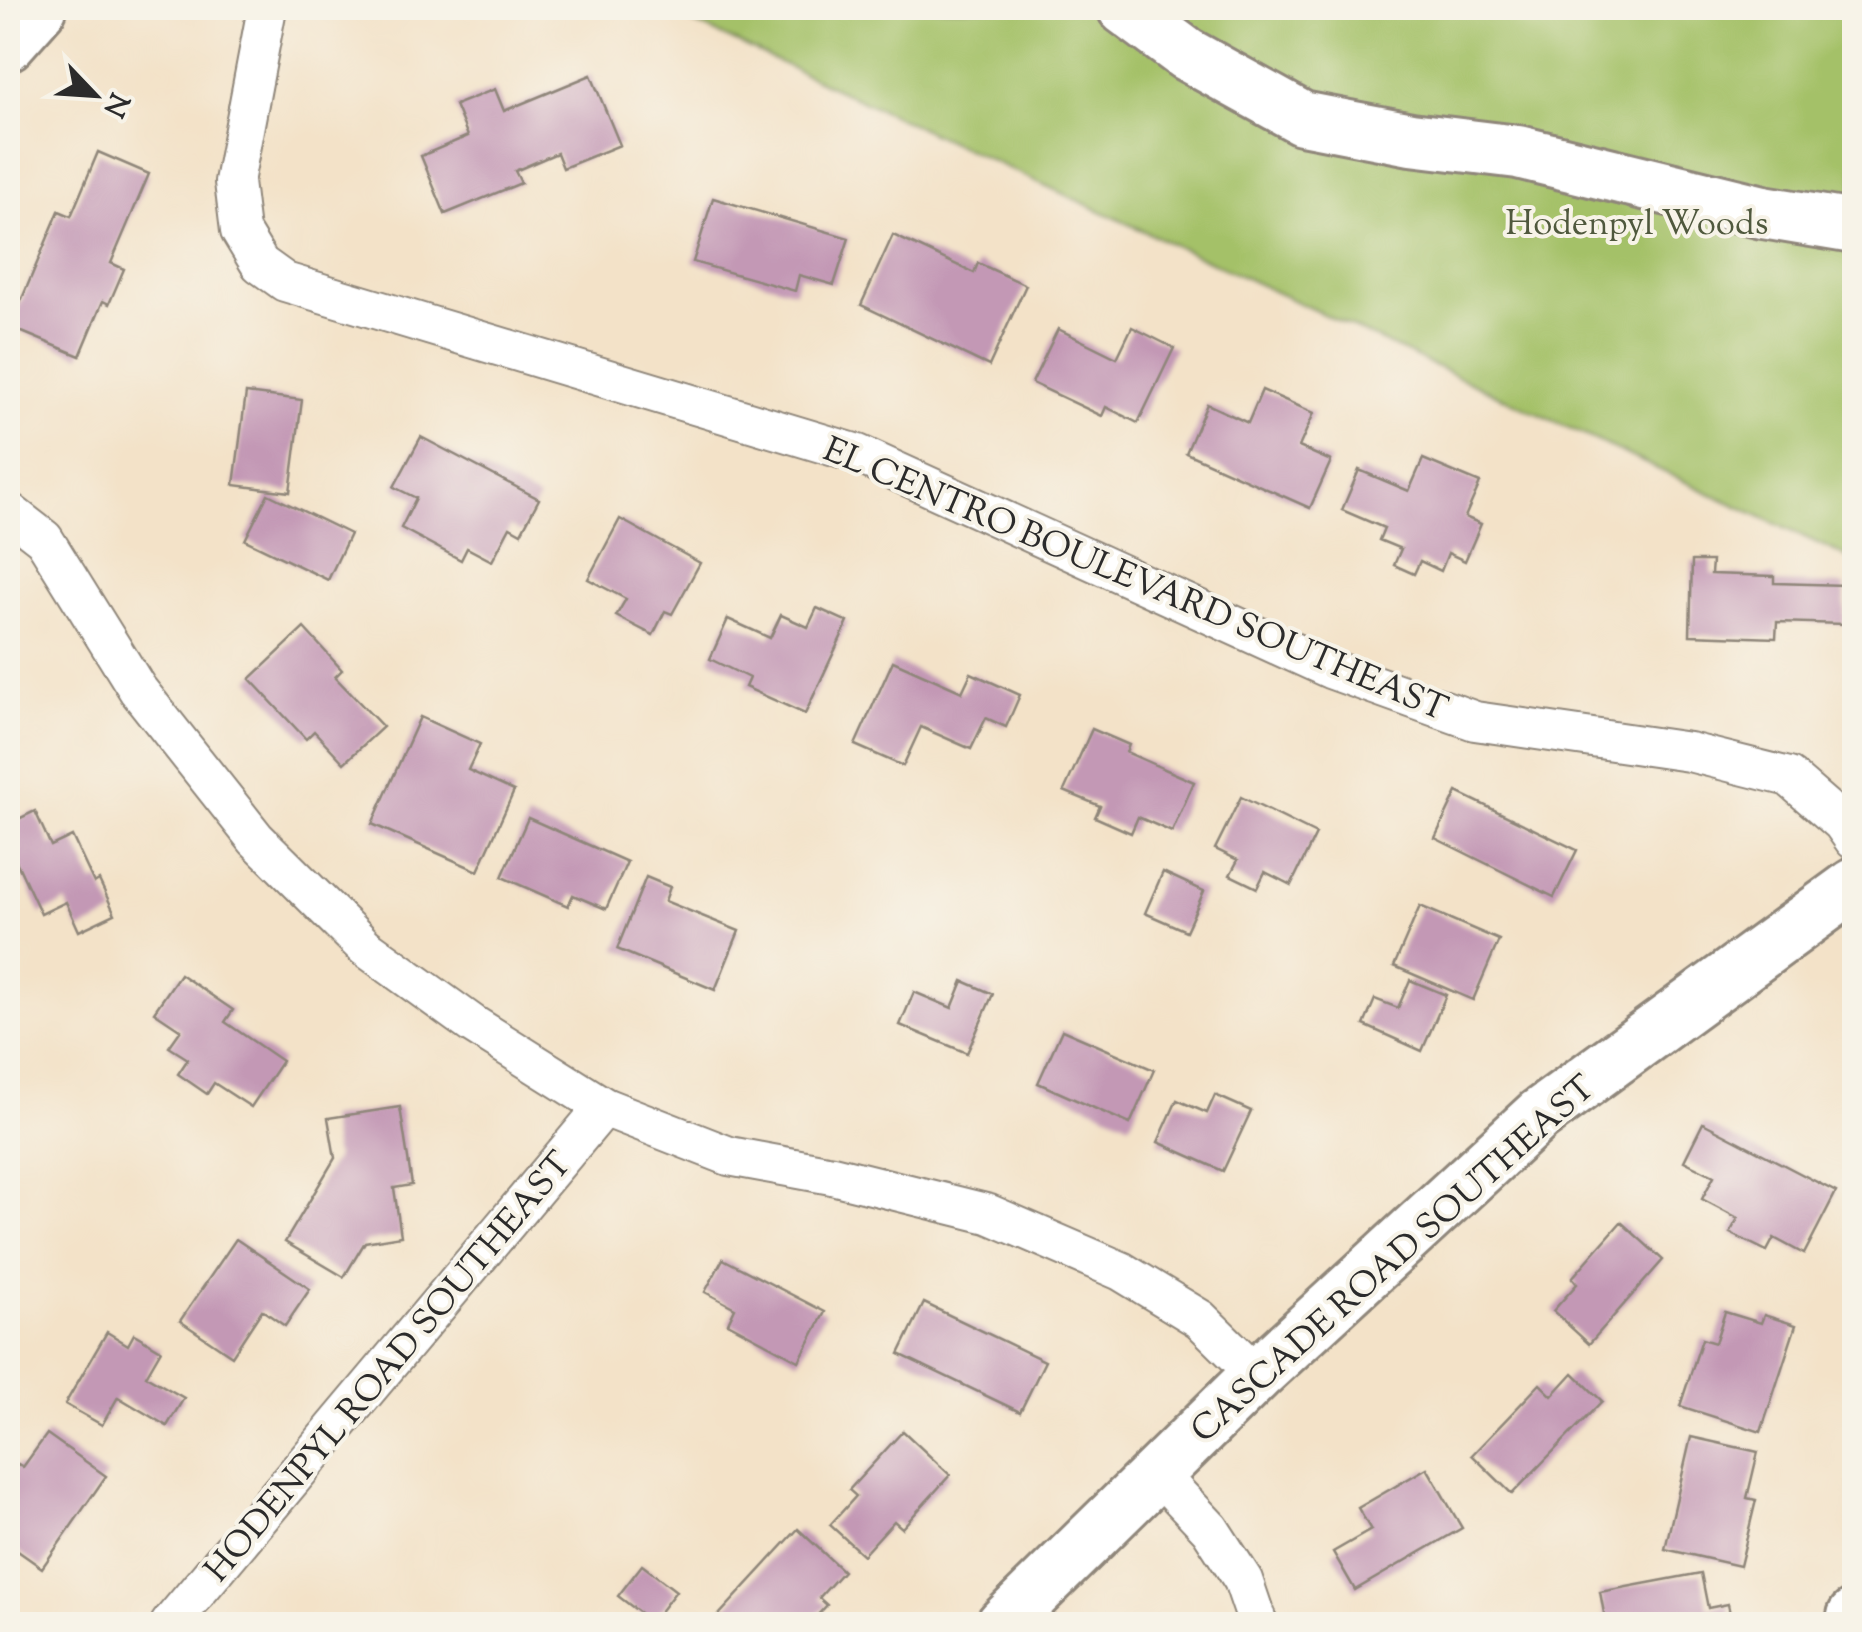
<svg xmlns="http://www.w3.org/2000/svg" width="1862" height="1632" font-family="'Sorts Mill Goudy',serif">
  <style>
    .green { fill: #a4c168; stroke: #68764a; stroke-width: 2.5 }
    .building { fill: #c398b5 }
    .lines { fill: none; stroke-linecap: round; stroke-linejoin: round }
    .street-casing { stroke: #8f867a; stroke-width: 42 }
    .secondary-casing { stroke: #8f867a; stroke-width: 58 }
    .street { stroke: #fff; stroke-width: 38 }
    .secondary { stroke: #fff; stroke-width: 52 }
    .labels { text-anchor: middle; stroke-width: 8; stroke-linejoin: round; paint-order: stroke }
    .park-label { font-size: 35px; fill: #4f583d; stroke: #f7f3e8 }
    .street-label { font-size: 35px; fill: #2b2b2b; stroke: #f7f3e8 }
  </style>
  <rect width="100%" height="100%" fill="#f7f3e8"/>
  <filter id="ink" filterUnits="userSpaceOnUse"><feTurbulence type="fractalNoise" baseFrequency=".01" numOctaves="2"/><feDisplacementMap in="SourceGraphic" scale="20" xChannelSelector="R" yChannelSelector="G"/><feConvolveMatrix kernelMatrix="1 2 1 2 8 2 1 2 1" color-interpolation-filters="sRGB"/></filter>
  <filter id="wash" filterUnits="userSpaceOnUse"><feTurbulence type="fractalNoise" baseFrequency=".0048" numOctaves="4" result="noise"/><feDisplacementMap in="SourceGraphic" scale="40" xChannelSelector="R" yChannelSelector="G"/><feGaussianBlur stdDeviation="2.25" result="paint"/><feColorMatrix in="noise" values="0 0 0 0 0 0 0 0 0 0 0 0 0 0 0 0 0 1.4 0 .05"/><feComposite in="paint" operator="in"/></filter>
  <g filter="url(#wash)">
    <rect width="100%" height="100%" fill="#f3e2c8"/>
    <polygon class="green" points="662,8 1854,8 1854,560"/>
    <g id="blocks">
      <g class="building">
        <polygon points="591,75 620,145 563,168 557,153 515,171 521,183 445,214 421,156 468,136 455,105 495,89 504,111"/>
        <polygon points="98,152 149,174 111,263 124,269 109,304 103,301 80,356 10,327 59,211 71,216"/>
        <polygon points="713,198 849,238 834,285 799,275 795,291 693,262"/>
        <polygon points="893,235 974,273 978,263 1026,285 989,366 861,305"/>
        <polygon points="1132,327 1174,348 1138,423 1106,407 1102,416 1032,383 1058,329 1117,358"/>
        <polygon points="1262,390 1314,413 1299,447 1331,461 1310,508 1186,453 1207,404 1248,423"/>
        <polygon points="246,393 302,400 290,492 234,485"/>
        <polygon points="421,437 539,499 521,533 510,527 492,561 467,548 461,560 401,528 416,498 394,487"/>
        <polygon points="1423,459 1480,483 1465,517 1481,524 1465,561 1448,553 1441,571 1420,561 1414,574 1394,565 1401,549 1379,540 1384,528 1342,510 1359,470 1409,491"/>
        <polygon points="268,494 350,534 328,580 245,540"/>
        <polygon points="620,519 700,563 672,614 665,611 653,635 616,616 626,599 588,579"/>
        <polygon points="1692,561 1712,561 1711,574 1774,576 1774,583 1845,585 1844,624 1777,622 1776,638 1690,635"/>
        <polygon points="817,608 848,622 805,714 745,687 749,678 710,659 728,619 770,638 781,615 808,627"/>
        <polygon points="304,628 342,670 335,677 383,727 344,763 314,731 306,739 250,679"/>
        <polygon points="893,661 962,692 971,673 1020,695 1006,727 986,718 971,749 921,727 903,766 855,745"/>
        <polygon points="420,717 480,744 468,770 514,791 478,871 372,824"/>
        <polygon points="1092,729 1129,745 1126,752 1194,782 1172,832 1138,817 1131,833 1095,817 1100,806 1064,791"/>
        <polygon points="1457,792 1577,850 1554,897 1435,838"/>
        <polygon points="1241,797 1316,834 1291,885 1265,872 1257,888 1230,875 1238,860 1215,849"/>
        <polygon points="35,811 51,846 72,836 94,883 99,880 115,914 79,931 66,902 41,914 8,844 8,824"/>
        <polygon points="528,818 627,862 606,909 573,895 568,906 502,877"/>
        <polygon points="1163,872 1204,891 1186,931 1145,913"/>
        <polygon points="646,877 670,887 665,901 739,931 715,990 617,949"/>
        <polygon points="1420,906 1499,940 1473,1000 1394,966"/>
        <polygon points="180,974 233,1010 225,1022 282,1061 251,1107 214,1083 207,1094 178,1074 188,1059 169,1047 181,1030 154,1012"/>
        <polygon points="1410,980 1446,995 1422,1051 1364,1025 1375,999 1398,1008"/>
        <polygon points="963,981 993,994 967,1053 900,1025 914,992 952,1008"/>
        <polygon points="1062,1030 1154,1070 1130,1124 1038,1083"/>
        <polygon points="1215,1095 1251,1111 1223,1171 1158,1142 1177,1100 1207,1113"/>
        <polygon points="400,1107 412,1185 394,1188 401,1236 365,1242 344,1277 285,1242 335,1158 328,1118"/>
        <polygon points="1703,1123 1836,1192 1804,1254 1774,1238 1767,1251 1730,1233 1738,1218 1702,1199 1714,1176 1684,1161"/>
        <polygon points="1621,1222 1663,1260 1589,1344 1553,1311 1577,1284 1572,1278"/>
        <polygon points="236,1239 310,1289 285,1326 262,1310 232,1356 180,1321"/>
        <polygon points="723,1259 825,1312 799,1361 728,1323 735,1308 705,1292"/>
        <polygon points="924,1303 1045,1361 1020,1412 899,1354"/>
        <polygon points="1725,1312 1761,1323 1764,1315 1796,1325 1761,1432 1680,1406 1702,1339 1715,1343"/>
        <polygon points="107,1332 128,1345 134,1334 161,1350 146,1376 184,1398 167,1426 118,1397 102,1425 65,1404"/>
        <polygon points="1573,1373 1602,1401 1512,1494 1472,1455 1540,1384 1552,1396"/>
        <polygon points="903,1431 950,1475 902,1528 894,1521 863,1555 830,1525 856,1496 849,1490"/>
        <polygon points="47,1434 106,1476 42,1568 8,1544 8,1479 18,1464 23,1467"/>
        <polygon points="1691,1437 1758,1452 1747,1498 1756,1500 1740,1566 1665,1549"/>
        <polygon points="1427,1468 1462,1528 1355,1590 1333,1552 1371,1530 1358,1508"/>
        <polygon points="798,1529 843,1571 819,1598 827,1605 809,1624 729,1624 719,1615"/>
        <polygon points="642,1565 676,1591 652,1622 618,1596"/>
        <polygon points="1701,1573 1708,1608 1728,1604 1732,1624 1606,1624 1600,1592"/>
      </g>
    </g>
  </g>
  <g filter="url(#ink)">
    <use href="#blocks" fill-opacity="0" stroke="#8f867a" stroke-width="2.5"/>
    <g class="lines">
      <defs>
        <g id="street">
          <polyline points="267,8 234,182 240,231 260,264 285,282 858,454 1330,669 1475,721 1689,752 1789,777 1842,823 1854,840"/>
          <polyline points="8,511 44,539 138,690 256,839 365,947 472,1024 604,1107 729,1156 832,1175 989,1214 1121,1271 1200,1319 1257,1375"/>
          <polyline points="1157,1473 1210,1529 1243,1580 1258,1624"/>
          <polyline points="170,1624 604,1107"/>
        </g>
        <g id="secondary">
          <polyline points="1124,8 1186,54 1302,118 1411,139 1518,152 1763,212 1854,227"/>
          <polyline points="8,44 40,8"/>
          <polyline points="1003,1624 1257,1375 1539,1115 1854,885"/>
          <polyline points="1853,1624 1854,1616"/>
        </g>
      </defs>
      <use href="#street" class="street-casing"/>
      <use href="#secondary" class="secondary-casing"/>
      <use href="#street" class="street"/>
      <use href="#secondary" class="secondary"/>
    </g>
  </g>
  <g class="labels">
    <g class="park-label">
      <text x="1637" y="234">Hodenpyl Woods</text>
    </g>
    <g class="street-label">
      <text transform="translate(1136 578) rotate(23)" y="12">EL CENTRO BOULEVARD SOUTHEAST</text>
      <text transform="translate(1392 1258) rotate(-42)" y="12">CASCADE ROAD SOUTHEAST</text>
      <text transform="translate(387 1366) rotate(-50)" y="12">HODENPYL ROAD SOUTHEAST</text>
    </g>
  </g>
  <rect width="1862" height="1632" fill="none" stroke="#f7f3e8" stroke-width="40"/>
  <g transform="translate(95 95) rotate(115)" stroke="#f7f3e8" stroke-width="8" paint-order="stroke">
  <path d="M0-8L18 38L0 25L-18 38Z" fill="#2b2b2b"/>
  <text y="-15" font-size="28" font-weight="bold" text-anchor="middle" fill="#2b2b2b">N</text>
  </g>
</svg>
